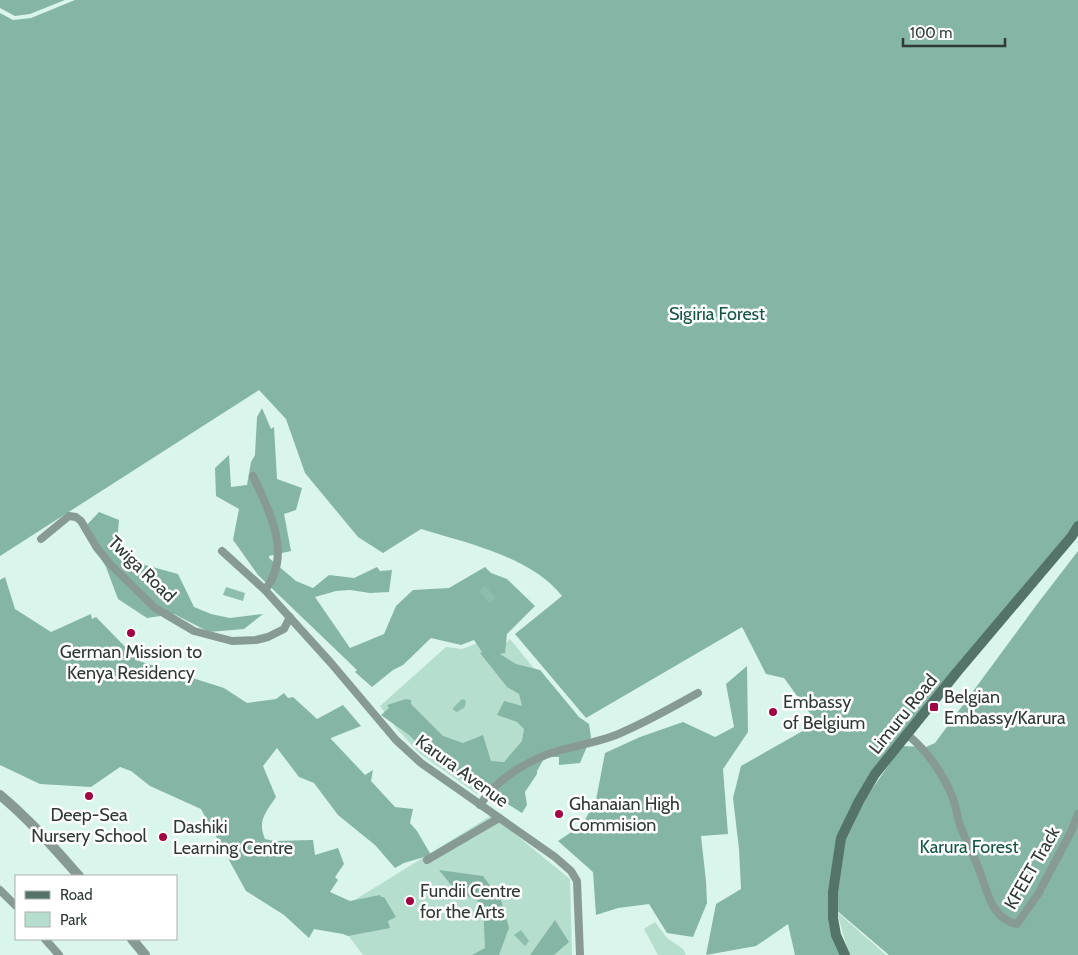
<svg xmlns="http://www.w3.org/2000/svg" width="1078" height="955" font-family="Cabin,sans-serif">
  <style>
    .green { fill: #b6decf }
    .forest { fill: #85b6a5 }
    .water { fill: #8dbead }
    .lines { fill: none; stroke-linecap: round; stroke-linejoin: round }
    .minor { stroke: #879b94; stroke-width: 8 }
    .tertiary { stroke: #879b94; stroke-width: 10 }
    .secondary { stroke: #557469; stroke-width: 10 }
    .poi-dot { fill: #a10542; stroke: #fff; stroke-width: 2 }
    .labels { text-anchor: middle; stroke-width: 5; stroke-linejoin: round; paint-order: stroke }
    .park-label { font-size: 18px; fill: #145544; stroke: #fff }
    .street-label { font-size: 18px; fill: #2f3935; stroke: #fff }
    .poi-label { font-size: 18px; fill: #2f3935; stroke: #fff; text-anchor: start }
  </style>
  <rect width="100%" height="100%" fill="#daf5eb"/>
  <g class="green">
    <polygon points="510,639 587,734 517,762 477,794 419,753 397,729 380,706 446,647 462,649 481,642 503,646"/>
    <polygon points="492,815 570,879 572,955 363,955 332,914"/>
    <polygon points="837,912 886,955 849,955"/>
    <polygon points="655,922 667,938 683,949 686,955 658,955 644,929"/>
  </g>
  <g class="forest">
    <polygon points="0,0 65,0 30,14 15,16 0,8"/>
    <path d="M75,0H1078V529L1072,538L1063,545L901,745L869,787L843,837L863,802L902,746L926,747L935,743L1038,603L1078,551V955H889L835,909L836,873L841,848L831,895L842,955H795L788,924L756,946L706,955L716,904L741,889L739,849L733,798L741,766L817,723L784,678L766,674L742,627L586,718L515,634L562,596C532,557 467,543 421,529L383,553L358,537L305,473L286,419L259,390L0,556V13L13,20L31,18Z"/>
    <polygon points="262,408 271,429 274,427 277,479 302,488 296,510 284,514 291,551 269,556 269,558 296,581 313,588 329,575 354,578 377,567 380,571 392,570 389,592 370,593 350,590 336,591 315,597 350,648 384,634 396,606 413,590 449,588 485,567 491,573 507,579 535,606 507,634 505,653 500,654 516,664 540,670 579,717 589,724 591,737 580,763 559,765 559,757 545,757 537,771 537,774 525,792 527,805 522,813 480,787 465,781 429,754 409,735 381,715 389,708 387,705 406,699 411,700 411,704 443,736 463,743 483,735 491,761 504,762 522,741 524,729 517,722 497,715 504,701 522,706 519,694 507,687 480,653 482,652 474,640 461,645 431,638 403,665 393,670 372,687 355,672 357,670 258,575 236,544 233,540 239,509 216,496 215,468 229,455 231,487 247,485 251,462 255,455 257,417"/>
    <polygon points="99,512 119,520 116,553 145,565 178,574 194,607 211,614 230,618 263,614 244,629 209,632 174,614 147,618 118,599 106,567 83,529"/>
    <path d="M5,577L15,609L51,632L91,614L92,619L96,617L139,661L224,688L247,703L276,699L284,693L288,698L293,697L317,719L343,705L361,726L331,738V739L365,775L373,770L371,781L395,807L413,809L410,823L417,831L431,855L404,863L395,868L375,845L338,815L314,783L299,777L277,748L263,766L276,797C266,812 257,821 265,839L274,841L313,840L315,855L338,848L344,864L335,877L338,880L330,892L350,901L380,895L381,897H384L396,917L388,921L390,928L348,936L343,934L314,929L309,938L284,915L246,891L201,809L150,786L131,771L120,767L91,787L40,784L0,765V580Z"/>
    <polygon points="747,666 748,732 723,769 728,834 701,836 706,881 707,903 693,937 667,933 649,904 618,908 596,915 593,872 558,841 582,825 596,800 605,753 640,737 683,722 715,737 734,727 726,684"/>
    <polygon points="439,870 483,876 501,900 509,928 499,955 472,955 485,948 483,905 476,900 456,891"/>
    <polygon points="555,920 569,942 554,955 530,955"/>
  </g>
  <g class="water">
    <polygon points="485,586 496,598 490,603 479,591"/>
    <polygon points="226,587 245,593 243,601 223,595"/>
    <polygon points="462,699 465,700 466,703 464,708 457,712 453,710 453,708"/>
    <polygon points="521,930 529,941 525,946 514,935"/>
  </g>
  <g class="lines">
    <g class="minor">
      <path d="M253,476C269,511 293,555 265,590L331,663L396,740L421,763L555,857L571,871L577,881L580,955"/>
      <polyline points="41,539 69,516 76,517 81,521 97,548 111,565 155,608 194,631 232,641 256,640 268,637 284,629 290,617"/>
      <polyline points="222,551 265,590"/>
      <path d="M908,735C928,752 942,772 952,796C956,805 957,816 960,825C965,840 973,853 978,867C987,888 990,919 1017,924L1038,894L1071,832L1078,814"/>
      <path d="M480,805C497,778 531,758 561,750C579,745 598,742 616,735C645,723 671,708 698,693"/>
      <polyline points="427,860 499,818"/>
      <polyline points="0,890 16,906"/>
      <polyline points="45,939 59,955"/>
    </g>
    <g class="tertiary">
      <path d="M0,795C29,819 54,848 79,876"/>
      <polyline points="132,939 145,955"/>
    </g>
    <polyline class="secondary" points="845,955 836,935 833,918 833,892 841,838 859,801 875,774 957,672 1072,536 1078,526"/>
  </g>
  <g class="poi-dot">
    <circle cx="131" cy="633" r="5"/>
    <rect x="929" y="702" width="10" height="10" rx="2.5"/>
    <circle cx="773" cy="712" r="5"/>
    <circle cx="89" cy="796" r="5"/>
    <circle cx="559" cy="814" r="5"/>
    <circle cx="163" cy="837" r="5"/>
    <circle cx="410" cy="901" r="5"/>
  </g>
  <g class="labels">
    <g class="park-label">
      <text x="717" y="320">Sigiria Forest</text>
      <text x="969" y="853">Karura Forest</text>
    </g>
    <g class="street-label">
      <text transform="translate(142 569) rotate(44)" y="6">Twiga Road</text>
      <text transform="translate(903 714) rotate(-51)" y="6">Limuru Road</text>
      <text transform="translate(462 771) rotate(36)" y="6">Karura Avenue</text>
      <text transform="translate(1032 868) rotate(-60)" y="6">KFEET Track</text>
    </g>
    <g class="poi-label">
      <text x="131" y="658" text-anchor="middle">German Mission to<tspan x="131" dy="21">Kenya Residency</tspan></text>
      <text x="944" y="703">Belgian<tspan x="944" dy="21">Embassy/Karura</tspan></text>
      <text x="783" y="708">Embassy<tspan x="783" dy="21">of Belgium</tspan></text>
      <text x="569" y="810">Ghanaian High<tspan x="569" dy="21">Commision</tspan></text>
      <text x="89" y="821" text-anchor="middle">Deep-Sea<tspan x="89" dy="21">Nursery School</tspan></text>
      <text x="173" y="833">Dashiki<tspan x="173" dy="21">Learning Centre</tspan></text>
      <text x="420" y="897">Fundii Centre<tspan x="420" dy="21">for the Arts</tspan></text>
    </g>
  </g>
  <rect x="15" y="875" width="162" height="65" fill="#ffffff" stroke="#acb0ae"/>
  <rect x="25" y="891" width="25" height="8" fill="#557469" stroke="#acb0ae"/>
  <text x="60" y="900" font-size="15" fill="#2f3935">Road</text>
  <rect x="25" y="912" width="25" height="15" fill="#b6decf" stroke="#acb0ae"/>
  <text x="60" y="925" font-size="15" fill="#2f3935">Park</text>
  <path d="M903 38v8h102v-8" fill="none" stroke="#2f3935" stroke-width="2.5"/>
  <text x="910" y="38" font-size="15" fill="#2f3935" stroke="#ffffff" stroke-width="4" paint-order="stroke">100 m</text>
</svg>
